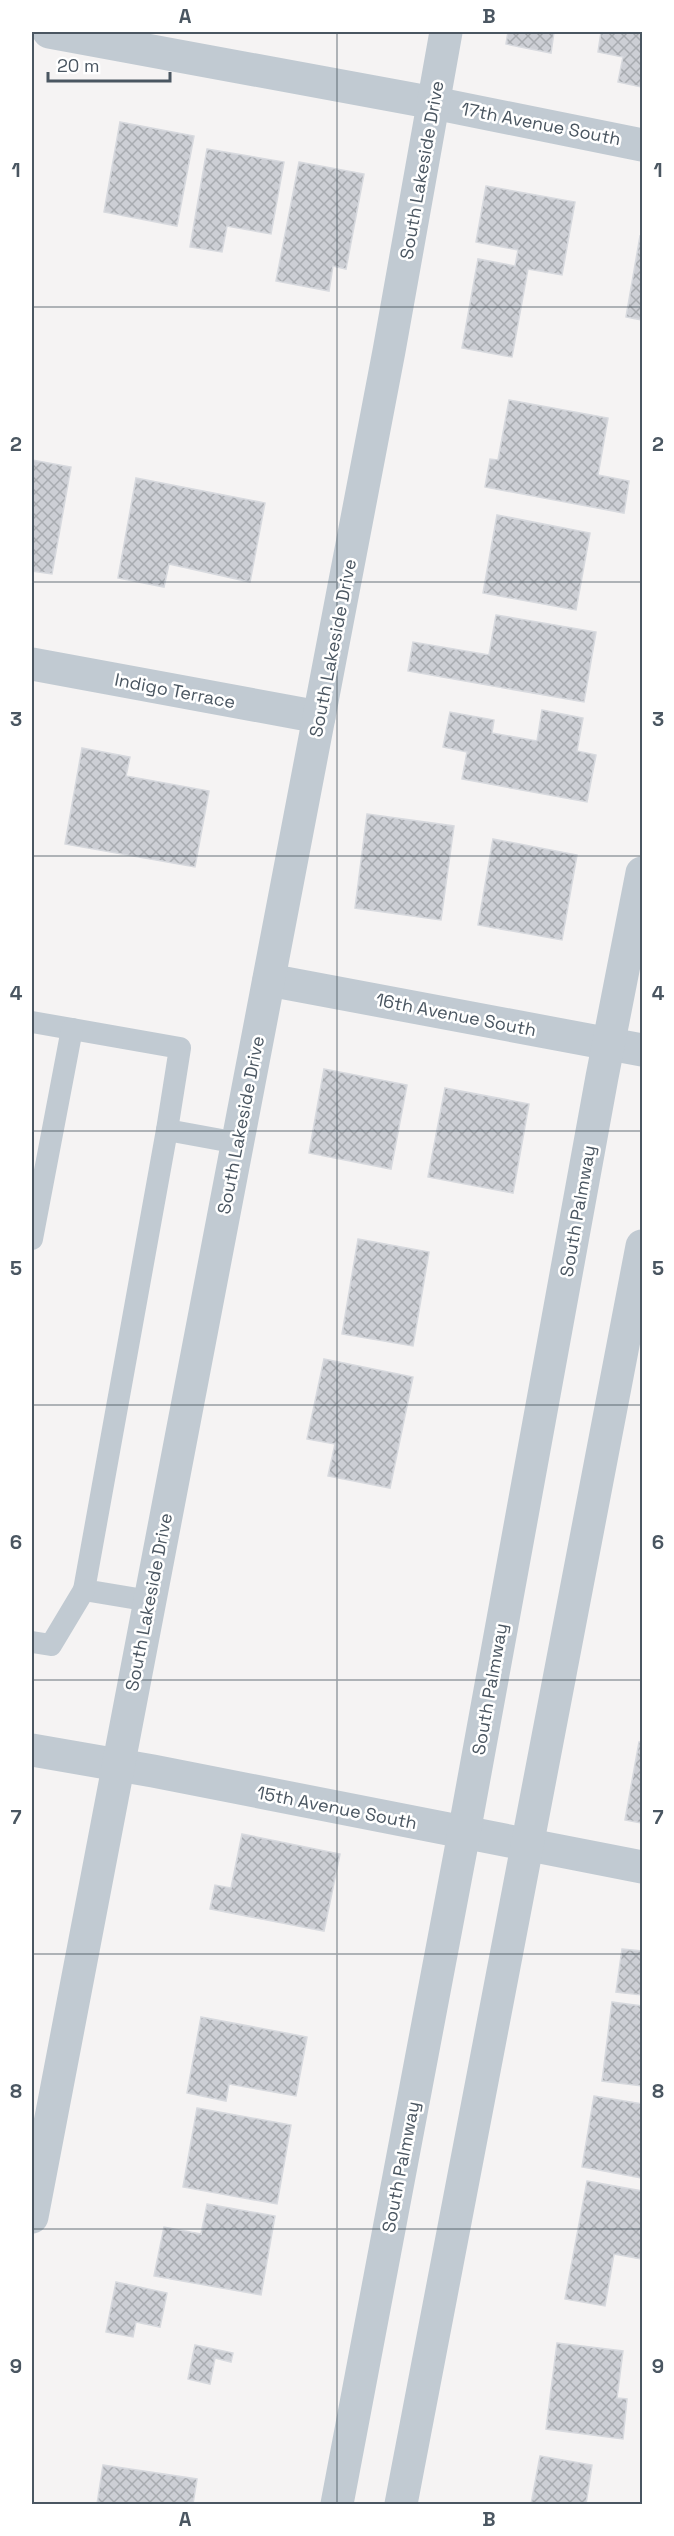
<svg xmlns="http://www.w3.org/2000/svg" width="674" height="2536" font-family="'Space Grotesk',sans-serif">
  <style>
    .building { fill: url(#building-cross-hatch); stroke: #d7d9de; stroke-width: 1.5 }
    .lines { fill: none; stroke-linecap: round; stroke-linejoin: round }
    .service { stroke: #c1cad2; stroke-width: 22 }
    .minor { stroke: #c1cad2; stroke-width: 33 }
    .grid { fill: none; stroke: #4a5661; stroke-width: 1.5; stroke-opacity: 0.55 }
    .labels { text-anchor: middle; stroke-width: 5; stroke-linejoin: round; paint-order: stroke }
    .street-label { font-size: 18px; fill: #4a5661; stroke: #fff }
    .neatline { fill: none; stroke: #4a5661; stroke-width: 2 }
    .grid-label { font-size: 20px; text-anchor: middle; font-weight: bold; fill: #4a5661 }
  </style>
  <defs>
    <pattern id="building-cross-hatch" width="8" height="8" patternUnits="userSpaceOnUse" patternTransform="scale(1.5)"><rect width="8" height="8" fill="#cdcfd5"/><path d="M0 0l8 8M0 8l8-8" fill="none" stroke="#a8abb0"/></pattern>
  </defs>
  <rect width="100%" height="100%" fill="#f5f3f3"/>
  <g class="building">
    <polygon points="508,32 554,32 551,53 506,44"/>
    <polygon points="601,32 642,32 642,87 618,82 623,57 598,52"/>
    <polygon points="120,122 194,136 177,226 104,212"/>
    <polygon points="207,149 284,162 271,234 227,226 222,252 190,247"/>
    <polygon points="299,162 364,174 346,269 333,266 329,291 276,281"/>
    <polygon points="486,186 575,202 562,275 528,269 512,357 462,348 478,259 515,266 518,250 476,242"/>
    <polygon points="640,236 642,237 642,320 626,317"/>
    <polygon points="509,400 608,418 598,475 629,481 624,513 485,487 490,459 498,460"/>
    <polygon points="32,460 71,467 52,574 32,571"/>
    <polygon points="136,478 265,503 250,582 169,564 164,587 118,578"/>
    <polygon points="497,515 590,533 576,610 483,593"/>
    <polygon points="496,615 596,632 584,702 408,671 413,642 489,655"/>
    <polygon points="542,710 583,718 577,751 596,755 587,802 462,779 467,752 443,747 450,712 494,720 492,733 537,741"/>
    <polygon points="82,748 130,757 126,776 209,791 195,867 65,844"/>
    <polygon points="367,814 454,826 441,920 355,908"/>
    <polygon points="493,839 577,855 562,940 478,925"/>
    <polygon points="324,1069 407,1085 391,1169 309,1153"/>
    <polygon points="445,1088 529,1104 513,1193 428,1177"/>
    <polygon points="358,1239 429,1252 413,1346 342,1334"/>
    <polygon points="324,1359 413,1377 390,1488 328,1476 335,1444 307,1439"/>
    <polygon points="639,1742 642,1742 642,1823 625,1820"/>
    <polygon points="242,1834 340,1854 324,1931 210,1909 215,1885 231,1888"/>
    <polygon points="622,1949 642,1951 642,1995 616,1992"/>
    <polygon points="612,2002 642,2006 642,2086 602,2081"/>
    <polygon points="201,2017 307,2037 296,2096 229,2084 226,2101 187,2093"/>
    <polygon points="594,2096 642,2104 642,2178 582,2167"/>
    <polygon points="197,2108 291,2125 277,2204 183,2187"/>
    <polygon points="587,2181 642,2191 642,2259 614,2254 605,2306 565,2299"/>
    <polygon points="207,2204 275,2216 261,2295 154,2276 164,2227 201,2234"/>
    <polygon points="116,2282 167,2293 160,2327 136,2322 133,2337 106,2332"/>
    <polygon points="557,2343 623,2351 617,2398 627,2399 623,2439 546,2429"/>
    <polygon points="195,2345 233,2353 231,2362 215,2358 210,2384 188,2379"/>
    <polygon points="540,2456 592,2465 586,2504 531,2504"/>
    <polygon points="103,2465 197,2479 193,2504 97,2504"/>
  </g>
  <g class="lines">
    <g class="service">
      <polyline points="32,1022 180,1048 167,1130 238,1143"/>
      <polyline points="32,1239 72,1029"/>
      <polyline points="150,1601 84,1590 167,1130"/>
      <polyline points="32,1642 51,1645 84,1590"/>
    </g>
    <g class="minor">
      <polyline points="49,32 434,103 642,145"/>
      <polyline points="32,664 319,717"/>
      <polyline points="269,980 642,1050"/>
      <polyline points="32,1750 153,1771 642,1867"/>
      <polyline points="32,2217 389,351 446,32"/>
      <polyline points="337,2504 464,1833 602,1077 642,873"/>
      <polyline points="401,2504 642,1246"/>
    </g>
  </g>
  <path class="grid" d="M337,32V2504M32,307H642M32,582H642M32,856H642M32,1131H642M32,1405H642M32,1680H642M32,1954H642M32,2229H642"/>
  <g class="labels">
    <g class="street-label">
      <text transform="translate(541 124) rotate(11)" y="6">17th Avenue South</text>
      <text transform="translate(422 170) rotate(-80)" y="6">South Lakeside Drive</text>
      <text transform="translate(333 648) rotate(-79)" y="6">South Lakeside Drive</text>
      <text transform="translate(175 691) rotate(11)" y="6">Indigo Terrace</text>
      <text transform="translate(456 1015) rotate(11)" y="6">16th Avenue South</text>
      <text transform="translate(241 1125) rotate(-79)" y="6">South Lakeside Drive</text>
      <text transform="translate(578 1211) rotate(-80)" y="6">South Palmway</text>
      <text transform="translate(149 1602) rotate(-79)" y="6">South Lakeside Drive</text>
      <text transform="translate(490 1689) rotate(-80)" y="6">South Palmway</text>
      <text transform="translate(337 1808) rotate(11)" y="6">15th Avenue South</text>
      <text transform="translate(401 2167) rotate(-79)" y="6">South Palmway</text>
    </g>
  </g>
  <rect width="674" height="2536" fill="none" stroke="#ffffff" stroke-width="66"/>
  <path d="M48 72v9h122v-9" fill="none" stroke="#4a5661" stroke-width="3"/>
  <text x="57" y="72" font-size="18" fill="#4a5661" stroke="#ffffff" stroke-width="4.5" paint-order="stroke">20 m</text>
  <rect x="33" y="33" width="608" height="2470" class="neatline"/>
  <g class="grid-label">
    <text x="185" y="23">A</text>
    <text x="489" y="23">B</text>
    <text x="16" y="177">1</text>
    <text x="658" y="177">1</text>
    <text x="16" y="451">2</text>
    <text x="658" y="451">2</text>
    <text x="16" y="726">3</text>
    <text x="658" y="726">3</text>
    <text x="16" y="1000">4</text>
    <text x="658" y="1000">4</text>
    <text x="16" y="1275">5</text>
    <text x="658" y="1275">5</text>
    <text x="16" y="1549">6</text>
    <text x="658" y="1549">6</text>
    <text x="16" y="1824">7</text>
    <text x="658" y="1824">7</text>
    <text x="16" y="2098">8</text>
    <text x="658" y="2098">8</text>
    <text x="16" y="2373">9</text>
    <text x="658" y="2373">9</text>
    <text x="185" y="2526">A</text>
    <text x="489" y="2526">B</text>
  </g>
</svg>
